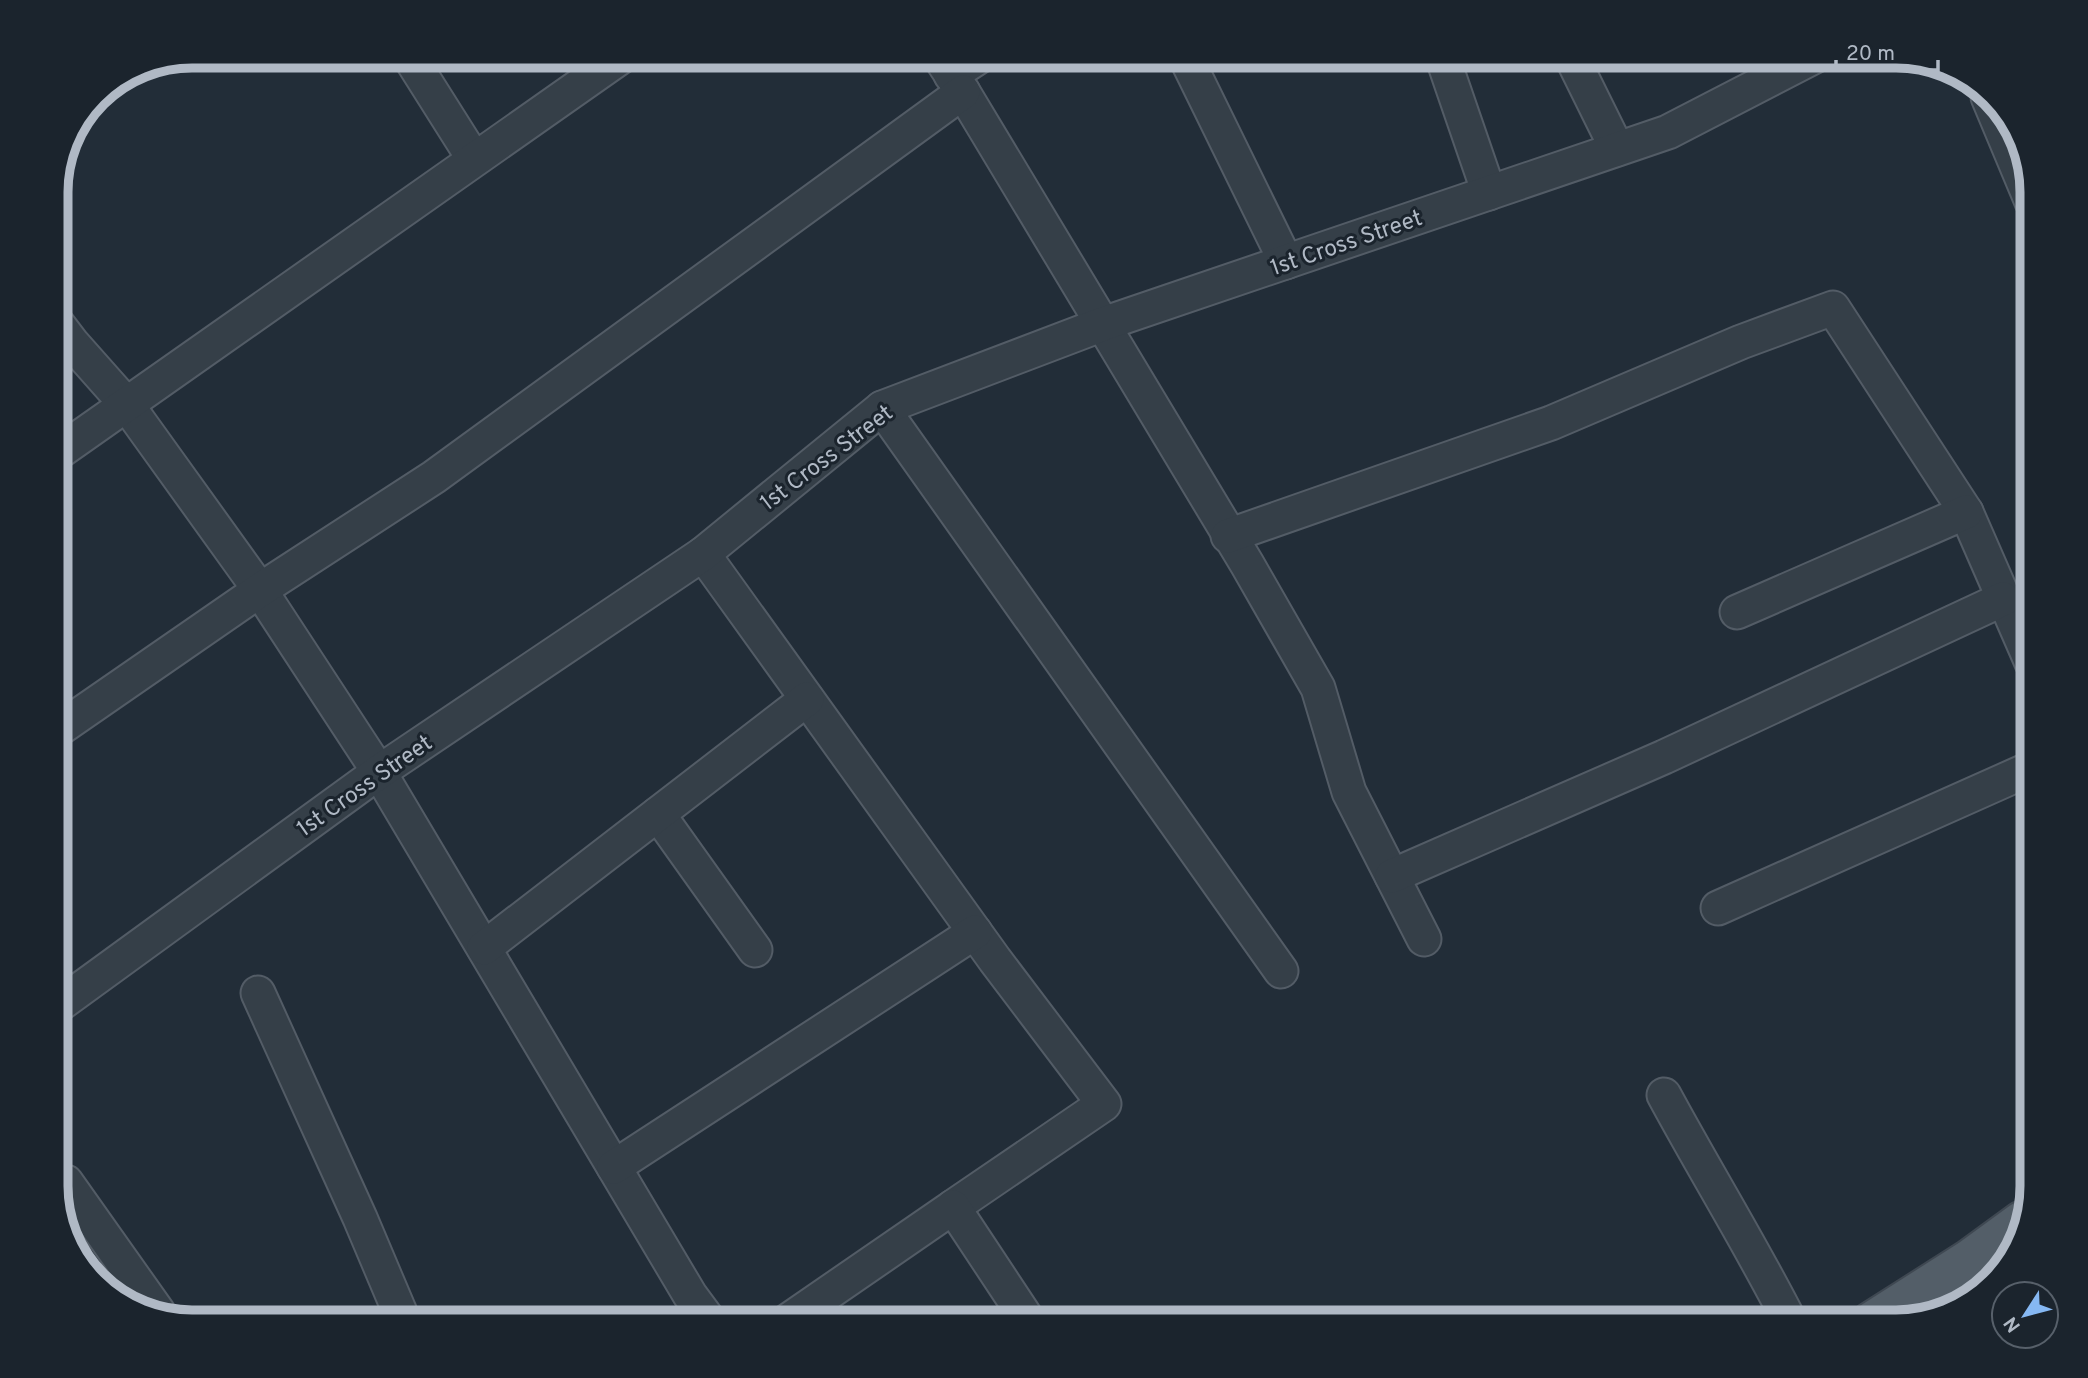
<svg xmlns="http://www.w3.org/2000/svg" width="2088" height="1378" font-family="Overpass,sans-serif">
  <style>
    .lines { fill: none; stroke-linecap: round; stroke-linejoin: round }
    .minor-casing { stroke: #535c66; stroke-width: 37 }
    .primary-casing { stroke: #3f4852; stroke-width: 42 }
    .minor { stroke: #353f48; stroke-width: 33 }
    .primary { stroke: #535e68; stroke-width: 38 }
    .labels { text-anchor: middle; stroke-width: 6; stroke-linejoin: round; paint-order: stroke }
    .street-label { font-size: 23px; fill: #b0b9c5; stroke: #1b242d }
    .rim { fill: none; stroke: #b0b9c5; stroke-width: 9 }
  </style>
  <rect width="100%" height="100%" fill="#222d38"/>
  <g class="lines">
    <defs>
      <g id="minor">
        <polyline points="409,56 474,159"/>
        <polyline points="939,56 963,92 1247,564 1318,688 1349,792 1424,939"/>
        <polyline points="1185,56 1286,262"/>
        <polyline points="1442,56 1489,193"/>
        <polyline points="1571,56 1617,149"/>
        <polyline points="951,75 980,56"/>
        <polyline points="1988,97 2032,202"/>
        <polyline points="56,322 72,343 127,405 260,590 379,772 690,1295 710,1322"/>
        <polyline points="882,408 1281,971"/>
        <polyline points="56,454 622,56"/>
        <polyline points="1228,536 1551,423 1741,342 1833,308 1966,512 2032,663"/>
        <polyline points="703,554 995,960 1104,1104 953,1207"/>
        <polyline points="1737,612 1966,512"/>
        <polyline points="56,731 260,590 434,477 963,92"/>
        <polyline points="658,814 755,950"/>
        <polyline points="1392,876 1664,757 2003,599"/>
        <polyline points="1718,908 2032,768"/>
        <polyline points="484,948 807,699"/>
        <polyline points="258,993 360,1218 404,1322"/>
        <polyline points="56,1007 379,772 703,554 882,408 1103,324 1668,132 1815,56"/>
        <path d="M1664,1095C1705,1171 1751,1245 1790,1322"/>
        <polyline points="614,1167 975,932"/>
        <polyline points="66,1182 158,1312"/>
        <polyline points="786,1322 953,1207 1029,1322"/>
      </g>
      <polyline id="primary" points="1870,1322 1969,1259 2021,1221"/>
    </defs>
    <use href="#minor" class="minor-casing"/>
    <use href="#primary" class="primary-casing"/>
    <use href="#minor" class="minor"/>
    <use href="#primary" class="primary"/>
  </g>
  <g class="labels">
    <g class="street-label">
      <text transform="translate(1346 242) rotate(-19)" y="8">1st Cross Street</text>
      <text transform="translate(826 457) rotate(-37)" y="8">1st Cross Street</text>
      <text transform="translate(364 785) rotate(-35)" y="8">1st Cross Street</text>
    </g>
  </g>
  <path d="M0 0H2088V1378H0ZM192 68H1896A124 124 0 0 1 2020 192V1186A124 124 0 0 1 1896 1310H192A124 124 0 0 1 68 1186V192A124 124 0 0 1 192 68Z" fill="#1b242d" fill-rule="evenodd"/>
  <path class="rim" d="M192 68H1896A124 124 0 0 1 2020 192V1186A124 124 0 0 1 1896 1310H192A124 124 0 0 1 68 1186V192A124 124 0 0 1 192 68Z"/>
  <g transform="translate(2025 1315) rotate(234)"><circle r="33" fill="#1b242d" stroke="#57606a" stroke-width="2"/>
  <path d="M0-5L12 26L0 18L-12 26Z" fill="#86b8f3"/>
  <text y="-10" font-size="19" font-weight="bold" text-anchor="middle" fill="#b0b9c5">N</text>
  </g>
  <path d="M1836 60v10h102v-10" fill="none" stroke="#b0b9c5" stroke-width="3.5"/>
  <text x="1846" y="60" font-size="21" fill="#b0b9c5" stroke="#1b242d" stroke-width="5" paint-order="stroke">20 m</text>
</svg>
